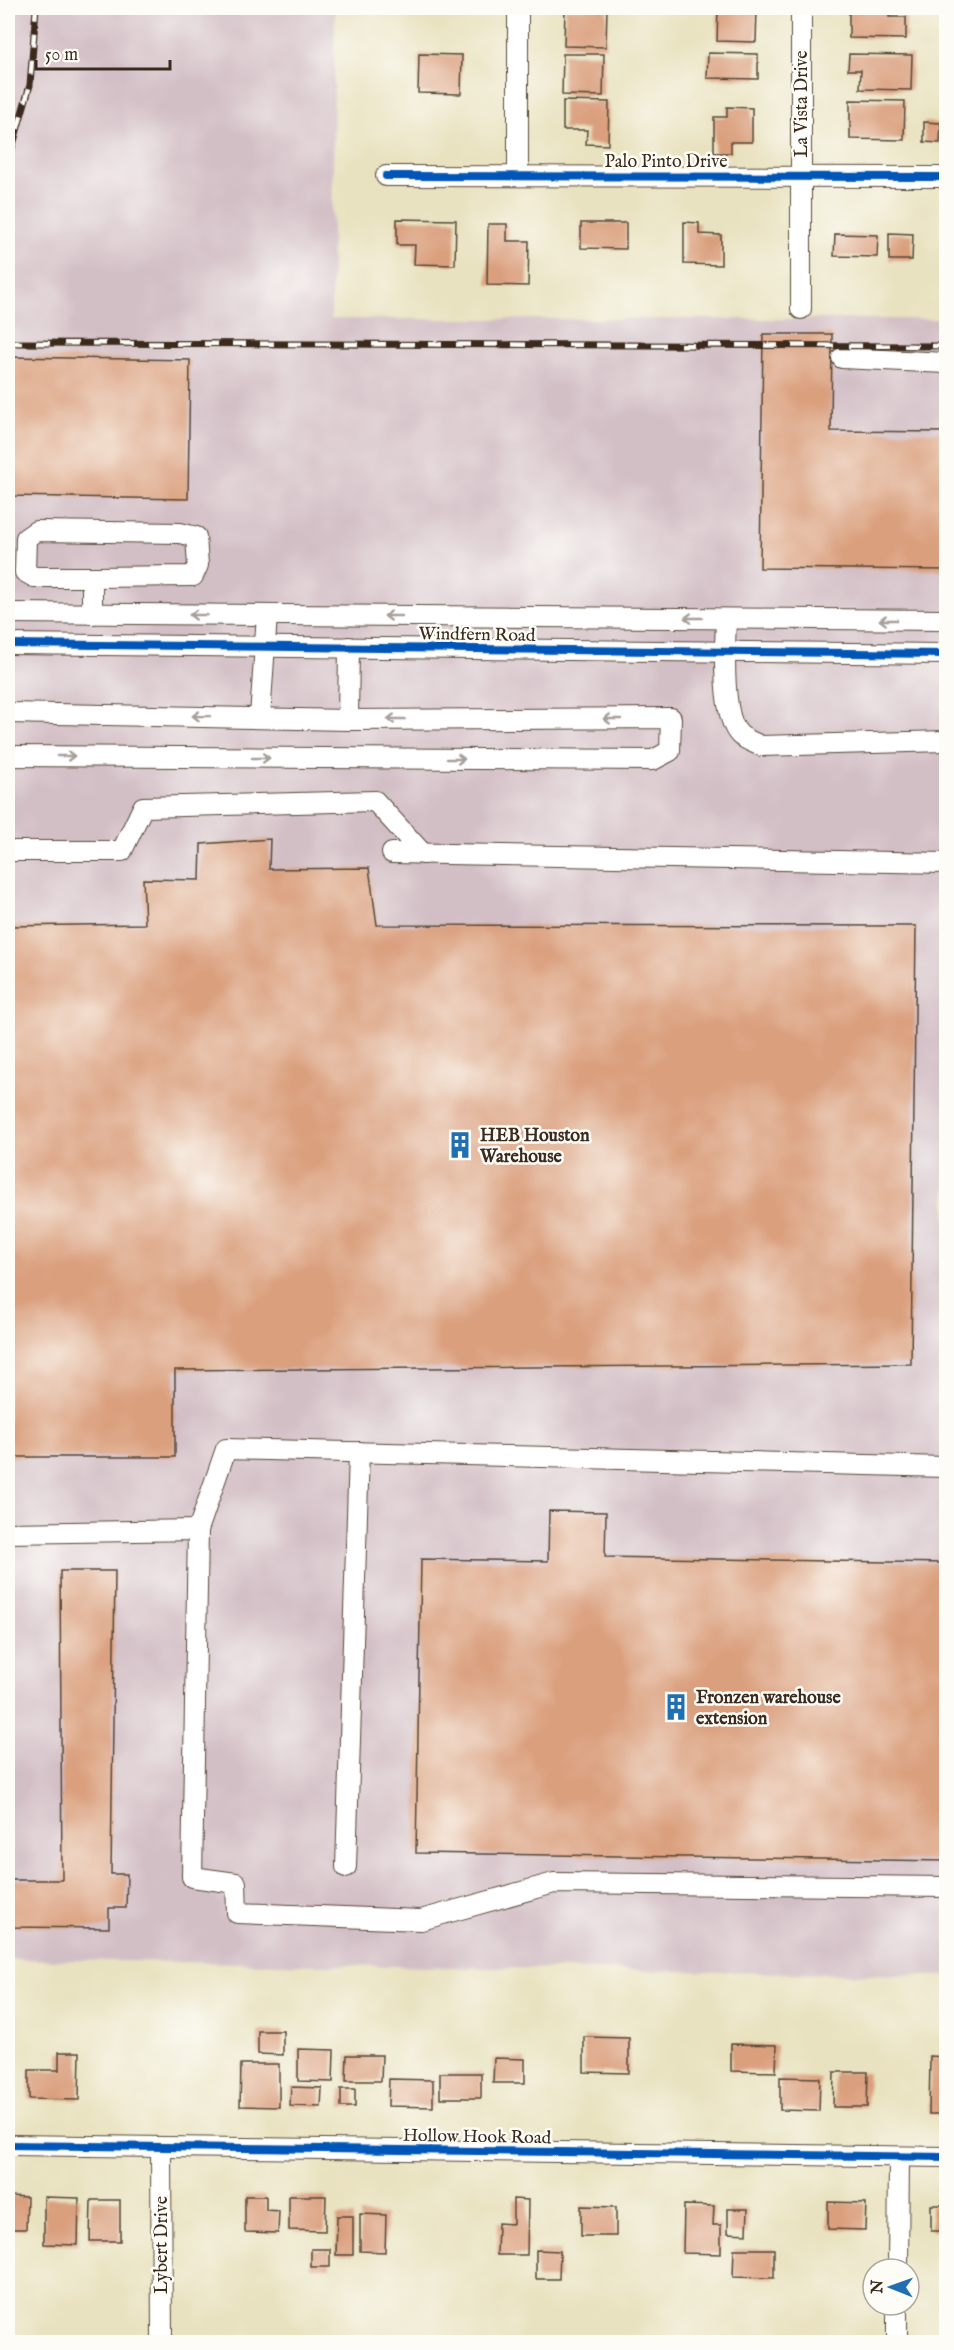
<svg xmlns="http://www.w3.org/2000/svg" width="954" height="2350" font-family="'IM FELL English',serif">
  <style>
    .industrial { fill: #d2bec5 }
    .building { fill: #da9f7d }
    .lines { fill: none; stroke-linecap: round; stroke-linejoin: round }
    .minor-casing { stroke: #554636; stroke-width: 22 }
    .minor { stroke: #fff; stroke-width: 20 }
    .rail-casing { stroke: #3b2a1e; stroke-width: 7 }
    .rail { stroke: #fdfcf7; stroke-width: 4.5; stroke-dasharray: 14; stroke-linecap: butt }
    .cycleway-casing { stroke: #fdfcf7; stroke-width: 11 }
    .cycleway { stroke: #0057b8; stroke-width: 8 }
    .oneway { stroke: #a79f9a }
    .labels { text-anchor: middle; stroke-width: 5; stroke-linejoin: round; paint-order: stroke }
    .street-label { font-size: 18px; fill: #3b2a1e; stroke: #fdfcf7 }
    .poi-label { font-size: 18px; font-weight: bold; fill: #3b2a1e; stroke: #fdfcf7; text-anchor: start }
  </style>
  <rect width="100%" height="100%" fill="#fdfcf7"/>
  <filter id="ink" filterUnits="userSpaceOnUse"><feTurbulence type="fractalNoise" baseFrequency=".0167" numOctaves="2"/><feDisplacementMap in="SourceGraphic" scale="12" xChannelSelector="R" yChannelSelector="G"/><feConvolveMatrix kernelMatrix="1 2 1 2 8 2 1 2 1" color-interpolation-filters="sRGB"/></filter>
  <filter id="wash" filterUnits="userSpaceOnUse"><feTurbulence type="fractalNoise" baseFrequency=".008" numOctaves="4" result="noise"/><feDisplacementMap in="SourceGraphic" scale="24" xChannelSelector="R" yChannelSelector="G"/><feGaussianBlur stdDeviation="1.35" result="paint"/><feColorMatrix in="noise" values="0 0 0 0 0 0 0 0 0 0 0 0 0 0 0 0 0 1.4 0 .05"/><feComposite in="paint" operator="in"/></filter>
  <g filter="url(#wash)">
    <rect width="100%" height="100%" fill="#e9e2c0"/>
    <polygon class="industrial" points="8,8 335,8 331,319 946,319 946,1976 8,1959"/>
    <g id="blocks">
      <g class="building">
        <polygon points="565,8 607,8 606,47 564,46"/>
        <polygon points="718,8 757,8 756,42 717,41"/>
        <polygon points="849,8 889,8 889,17 906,17 906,39 849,38"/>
        <polygon points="708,53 758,54 758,79 707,78"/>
        <polygon points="419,54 462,55 461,94 418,93"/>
        <polygon points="563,54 604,54 603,96 562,95"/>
        <polygon points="849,54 912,55 911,90 860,89 861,70 848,70"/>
        <polygon points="850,100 905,101 904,140 850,139"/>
        <polygon points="563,101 609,102 608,145 586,144 587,130 563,130"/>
        <polygon points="727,107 752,108 752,142 731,142 731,153 714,153 714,117 727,117"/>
        <polygon points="924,122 941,123 940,143 924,142"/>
        <polygon points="397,219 456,220 455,265 414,264 415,245 397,245"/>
        <polygon points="684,222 699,223 699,234 721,235 721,265 684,264"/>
        <polygon points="581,223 626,223 626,249 581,248"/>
        <polygon points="488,224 507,224 507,241 529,241 528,286 487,285"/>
        <polygon points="889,233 913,234 912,260 889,260"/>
        <polygon points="835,234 878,235 877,257 834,256"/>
        <polygon points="763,334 832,334 831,431 946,432 946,570 760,568"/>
        <polygon points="8,357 190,360 188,499 8,496"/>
        <polygon points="270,839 269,869 369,868 377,925 916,926 911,1364 175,1370 175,1457 8,1457 8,926 145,924 143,879 200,880 201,844"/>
        <polygon points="549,1511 606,1512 605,1557 946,1563 946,1861 416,1853 421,1559 548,1561"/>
        <polygon points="60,1571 115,1571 111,1874 127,1874 126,1908 109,1908 109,1928 8,1927 8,1880 62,1880"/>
        <polygon points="258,2031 283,2031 283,2055 258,2054"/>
        <polygon points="584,2037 629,2038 629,2073 584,2072"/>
        <polygon points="731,2044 777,2045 776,2072 731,2071"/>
        <polygon points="298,2049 334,2050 333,2082 298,2081"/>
        <polygon points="59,2052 80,2052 79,2100 29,2099 29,2070 59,2070"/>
        <polygon points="347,2055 382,2055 381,2081 346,2081"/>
        <polygon points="930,2056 946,2057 946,2114 929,2114"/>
        <polygon points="494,2058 525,2059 525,2083 493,2083"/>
        <polygon points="241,2064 279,2064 279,2107 240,2106"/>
        <polygon points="834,2072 868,2072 867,2107 833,2107"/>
        <rect x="440" y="2073" width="41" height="25"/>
        <polygon points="780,2077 820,2078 819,2111 780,2110"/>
        <polygon points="389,2079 433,2080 433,2107 388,2106"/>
        <polygon points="291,2087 322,2088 321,2107 290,2106"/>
        <rect x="341" y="2089" width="14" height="18"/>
        <polygon points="8,2196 27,2197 26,2229 8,2229"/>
        <polygon points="245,2196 266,2196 266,2210 279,2211 278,2233 245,2232"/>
        <polygon points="289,2196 326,2196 325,2231 289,2230"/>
        <polygon points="44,2197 79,2198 78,2245 44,2244"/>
        <polygon points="513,2199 528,2200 527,2255 497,2255 498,2223 513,2224"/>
        <polygon points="91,2200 120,2200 120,2241 90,2241"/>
        <polygon points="828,2202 866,2203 865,2230 828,2229"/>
        <polygon points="684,2205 714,2206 713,2225 721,2225 721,2254 683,2253"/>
        <rect x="931" y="2205" width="15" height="26"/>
        <polygon points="581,2206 616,2207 616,2236 581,2236"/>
        <polygon points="728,2209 748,2209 747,2234 728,2233"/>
        <polygon points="360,2214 386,2215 385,2252 360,2251"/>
        <polygon points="337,2216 353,2216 353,2255 336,2255"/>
        <rect x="311" y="2249" width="19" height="18"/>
        <polygon points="734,2249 774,2249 774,2278 733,2277"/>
        <polygon points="536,2250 560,2251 559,2279 536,2279"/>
      </g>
    </g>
  </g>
  <g filter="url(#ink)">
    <use href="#blocks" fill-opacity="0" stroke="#554636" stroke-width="1.5"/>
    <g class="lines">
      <defs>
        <g id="minor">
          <polyline points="801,8 801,309"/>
          <polyline points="386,176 946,177"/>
          <polyline points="518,176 518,8"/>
          <polyline points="842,358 946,363"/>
          <polyline points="8,613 946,620"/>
          <polyline points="92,614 92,577 193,576 198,565 196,537 180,533 36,531 26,538 25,572 34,577 92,577"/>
          <path d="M726,619C725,644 721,718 740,735C746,740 755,743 761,746L946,741"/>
          <polyline points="8,644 946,654"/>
          <polyline points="8,713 348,720 671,718 670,751 653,760 8,756"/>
          <polyline points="260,717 267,615"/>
          <polyline points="348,720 349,647"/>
          <polyline points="8,851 122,851 143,807 375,801 423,854"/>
          <polyline points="392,853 946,863"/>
          <polyline points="198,1530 226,1449 946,1467"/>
          <polyline points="8,1533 198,1530 192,1877 236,1883 237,1913 421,1920 554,1883 946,1887"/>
          <polyline points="346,1867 359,1452"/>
          <polyline points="8,2145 946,2157"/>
          <polyline points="161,2147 162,2342"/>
          <polyline points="898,2269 899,2157"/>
          <polyline points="897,2342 897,2305"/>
        </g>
      </defs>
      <use href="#minor" class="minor-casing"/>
      <use href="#minor" class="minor"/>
      <defs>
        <g id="rail">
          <polyline points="8,155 12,148 30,85 36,8"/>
          <polyline points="8,343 946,346"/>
        </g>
      </defs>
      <use href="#rail" class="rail-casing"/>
      <use href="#rail" class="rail"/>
      <defs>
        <g id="cycleway">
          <polyline points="386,176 946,177"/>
          <polyline points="8,644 946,654"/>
          <polyline points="8,2145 946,2157"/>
        </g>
      </defs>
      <use href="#cycleway" class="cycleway-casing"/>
      <use href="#cycleway" class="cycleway"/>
    </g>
    <defs><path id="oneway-shaft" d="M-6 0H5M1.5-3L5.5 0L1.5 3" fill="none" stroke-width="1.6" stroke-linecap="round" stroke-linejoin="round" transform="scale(1.5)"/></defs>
    <g class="oneway">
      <use href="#oneway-shaft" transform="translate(198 615) rotate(-180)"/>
      <use href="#oneway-shaft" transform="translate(393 616) rotate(-180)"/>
      <use href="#oneway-shaft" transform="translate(693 618) rotate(-180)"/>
      <use href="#oneway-shaft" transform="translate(888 620) rotate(-180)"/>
      <use href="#oneway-shaft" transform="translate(201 716) rotate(-179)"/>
      <use href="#oneway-shaft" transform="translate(396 719) rotate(180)"/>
      <use href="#oneway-shaft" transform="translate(612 719) rotate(180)"/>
      <use href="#oneway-shaft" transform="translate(66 756)"/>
      <use href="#oneway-shaft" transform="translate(261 758)"/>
      <use href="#oneway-shaft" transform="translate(456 759)"/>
    </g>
  </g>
  <defs>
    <symbol id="building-bare" viewBox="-9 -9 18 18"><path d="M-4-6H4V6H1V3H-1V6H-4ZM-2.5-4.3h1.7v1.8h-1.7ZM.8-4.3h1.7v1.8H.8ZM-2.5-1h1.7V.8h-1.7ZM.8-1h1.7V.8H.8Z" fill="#1f6fb2" stroke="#fdfcf7" stroke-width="2.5" paint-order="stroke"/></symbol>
  </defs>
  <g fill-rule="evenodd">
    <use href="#building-bare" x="441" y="1126" width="38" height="38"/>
    <use href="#building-bare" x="657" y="1688" width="38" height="38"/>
  </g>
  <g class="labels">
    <g class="street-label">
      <text transform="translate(801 104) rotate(-90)" y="6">La Vista Drive</text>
      <text x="666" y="167">Palo Pinto Drive</text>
      <text transform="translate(477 634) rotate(1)" y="6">Windfern Road</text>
      <text transform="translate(477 2136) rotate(1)" y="6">Hollow Hook Road</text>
      <text transform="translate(161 2245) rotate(-90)" y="6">Lybert Drive</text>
    </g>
    <g class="poi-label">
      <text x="480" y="1141">HEB Houston<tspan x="480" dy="21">Warehouse</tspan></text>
      <text x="696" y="1703">Fronzen warehouse<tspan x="696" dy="21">extension</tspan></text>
    </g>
  </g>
  <rect width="954" height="2350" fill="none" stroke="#fdfcf7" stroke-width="30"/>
  <g transform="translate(891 2287) rotate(271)"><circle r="28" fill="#fdfcf7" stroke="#afa8a0" stroke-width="1.5"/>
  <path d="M0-4.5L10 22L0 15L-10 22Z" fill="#1f6fb2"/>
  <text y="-9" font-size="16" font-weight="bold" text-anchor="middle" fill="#3b2a1e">N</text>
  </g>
  <path d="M36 60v9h134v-9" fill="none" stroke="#3b2a1e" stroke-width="3"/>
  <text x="45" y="60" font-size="18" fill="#3b2a1e" stroke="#fdfcf7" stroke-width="4.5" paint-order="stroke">50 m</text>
</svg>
